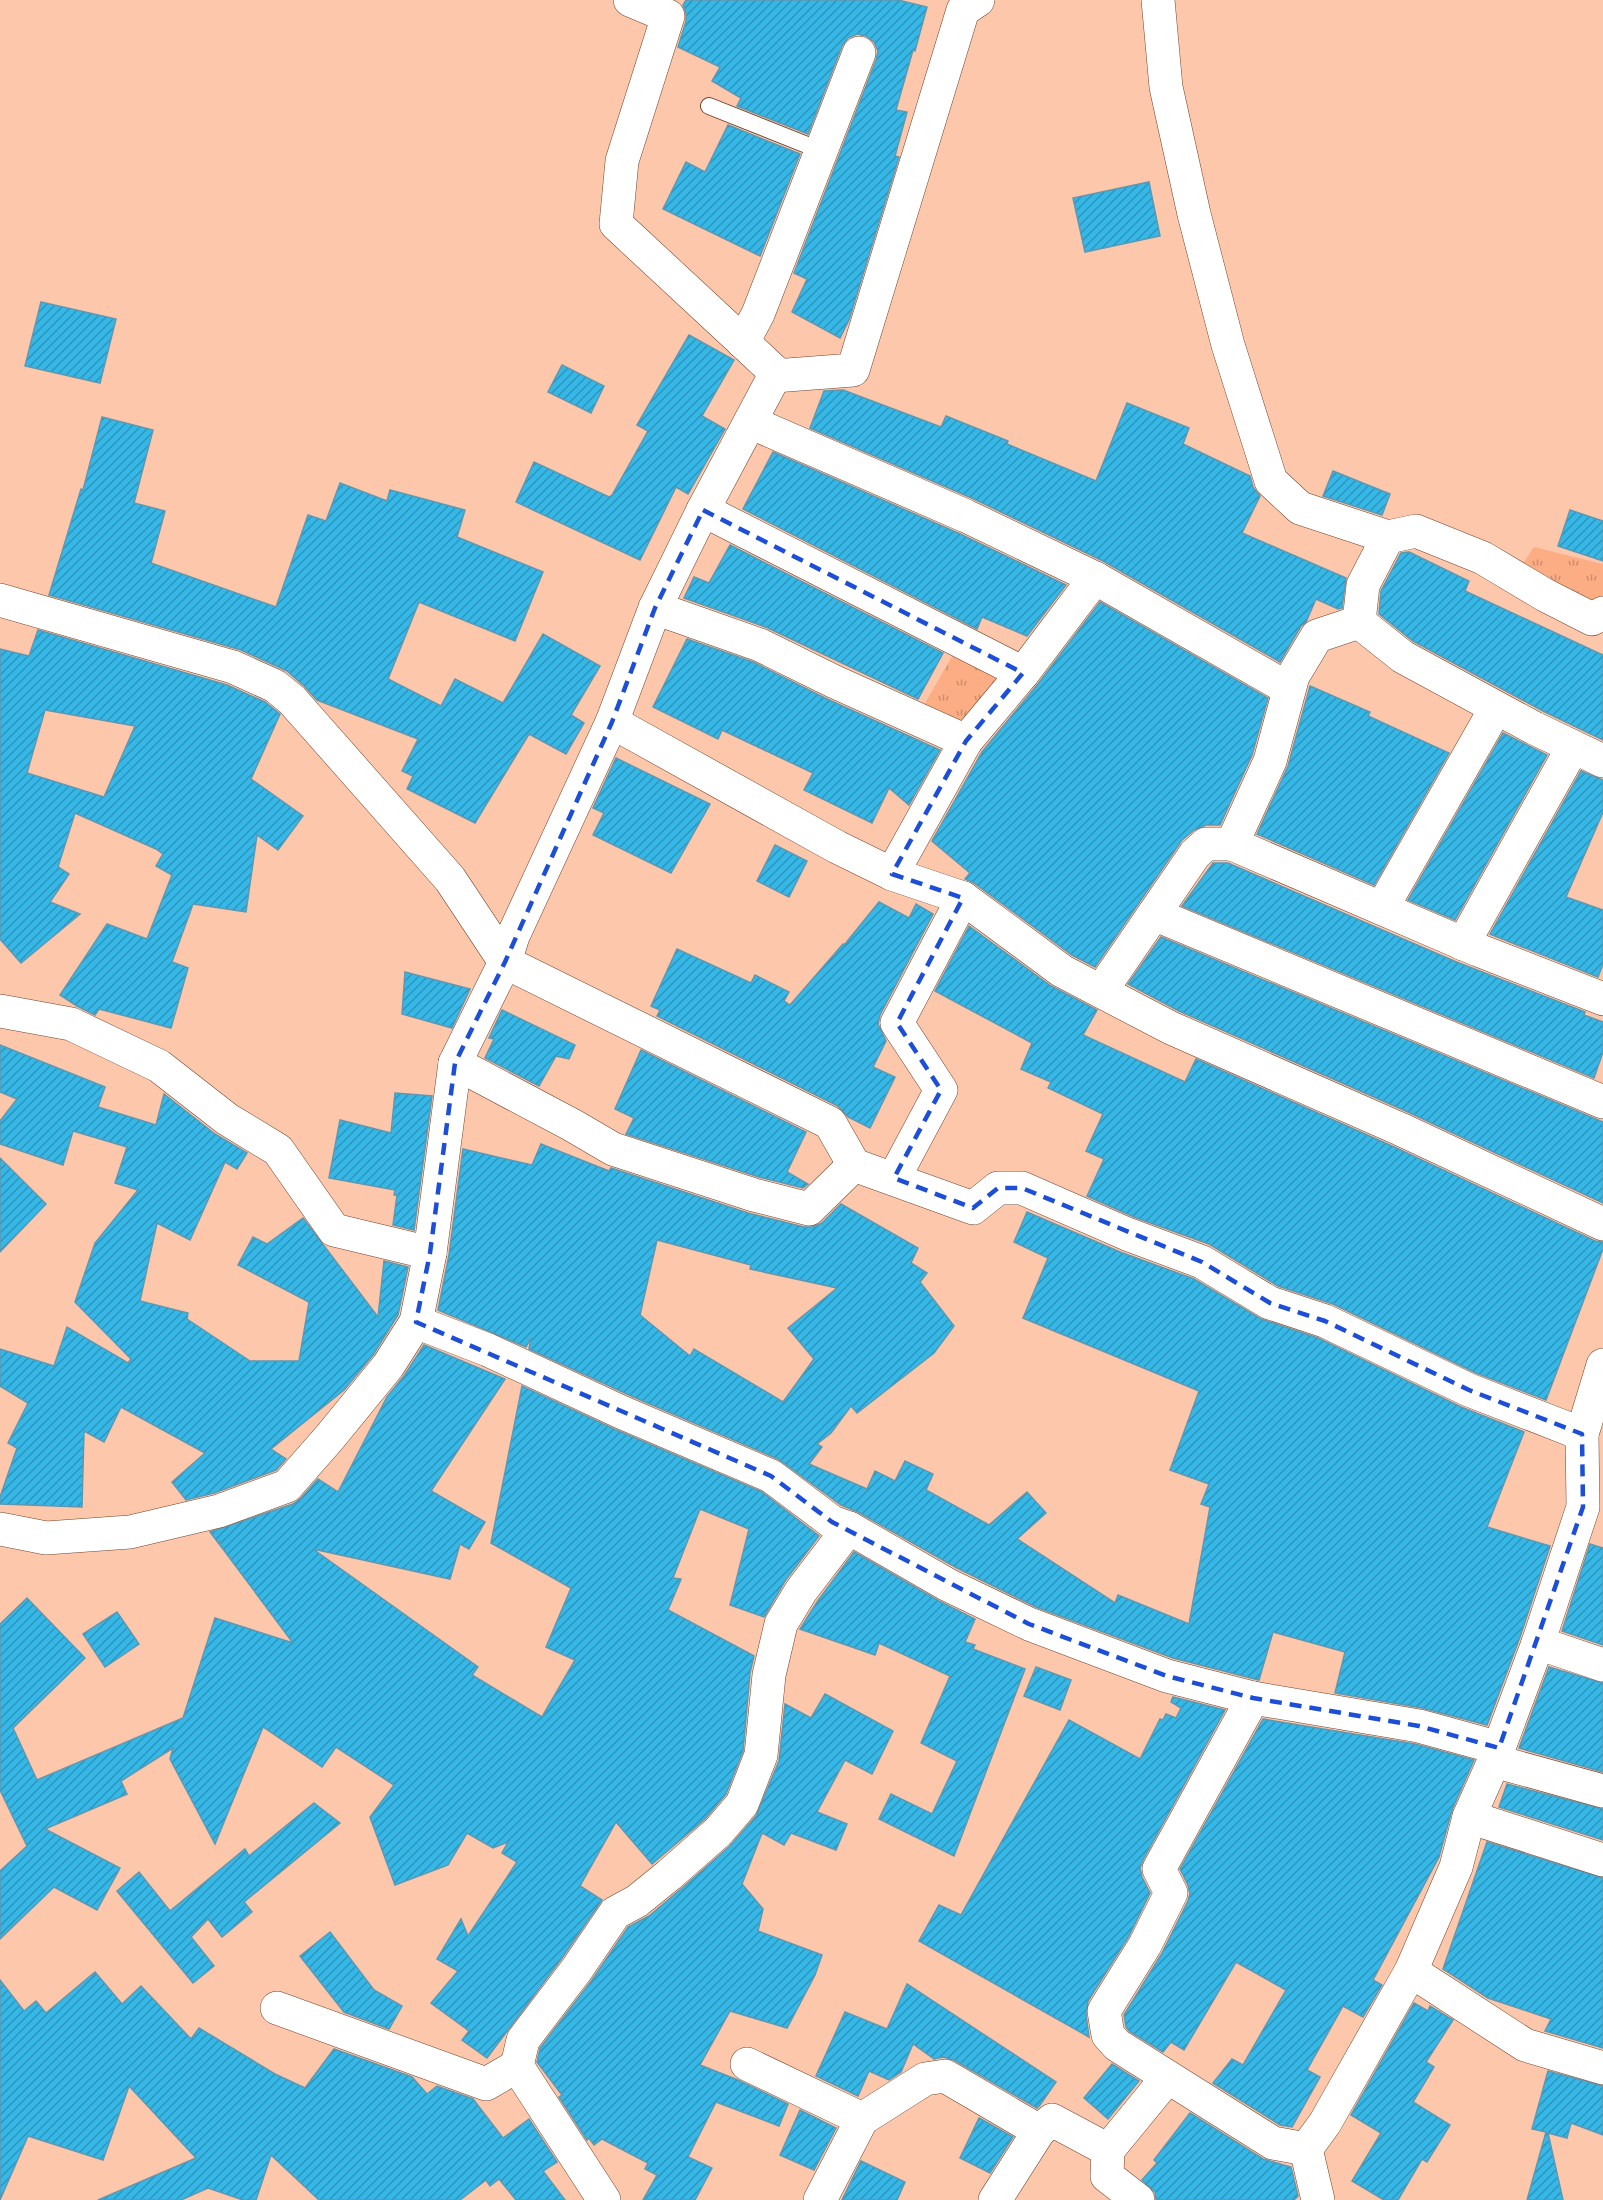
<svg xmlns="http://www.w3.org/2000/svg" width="1603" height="2200" font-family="Arial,sans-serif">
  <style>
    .park { fill: url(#park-tufts) }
    .building { fill: url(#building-hatch); stroke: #5d98b2; stroke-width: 1.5; fill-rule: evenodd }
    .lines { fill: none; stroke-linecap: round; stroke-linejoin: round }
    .service-casing { stroke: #72442c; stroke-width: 18 }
    .minor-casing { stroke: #72442c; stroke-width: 34 }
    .service { stroke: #fff; stroke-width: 16 }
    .minor { stroke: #fff; stroke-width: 33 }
    .marked { fill: none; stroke: #1d4ed8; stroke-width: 4.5; stroke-dasharray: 12 8; stroke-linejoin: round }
  </style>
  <defs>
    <pattern id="park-tufts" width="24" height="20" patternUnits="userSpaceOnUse" patternTransform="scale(1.5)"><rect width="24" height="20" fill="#fcad84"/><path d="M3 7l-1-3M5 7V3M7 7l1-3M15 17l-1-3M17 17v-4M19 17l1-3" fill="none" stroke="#ce8d6c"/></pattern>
    <pattern id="building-hatch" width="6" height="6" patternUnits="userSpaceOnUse" patternTransform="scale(1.5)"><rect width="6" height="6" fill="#35b7e7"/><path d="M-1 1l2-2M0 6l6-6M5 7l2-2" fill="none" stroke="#2e95bb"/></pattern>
  </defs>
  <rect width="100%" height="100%" fill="#fdc7ab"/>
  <g class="park">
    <polygon points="1534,547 1603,564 1603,601 1592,607 1520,568"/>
    <polygon points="955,651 1009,676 962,733 920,712"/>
  </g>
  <g class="building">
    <polygon points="686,0 898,0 927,7 915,51 913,50 896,110 907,112 895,156 899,157 849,320 840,338 792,312 807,279 794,273 876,60 878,51 874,42 866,36 857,34 848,38 842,46 808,134 737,106 741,98 712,81 720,67 678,47 686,21 686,13 683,5"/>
    <polygon points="728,125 800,154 760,256 663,209 686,162 705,172"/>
    <polygon points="1149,182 1160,236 1085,252 1073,198"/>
    <polygon points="41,302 116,319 100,383 25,366"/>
    <polygon points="689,335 734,360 702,416 725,429 688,494 676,487 640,560 516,502 534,462 609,497 612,495 648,431 637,425"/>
    <polygon points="562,365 604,386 591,413 548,392"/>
    <polygon points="843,390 941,427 946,416 1008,441 1007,444 1096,481 1127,403 1189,428 1183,444 1250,476 1253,487 1260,496 1242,533 1346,578 1342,608 1338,609 1316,599 1306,622 1301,626 1280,662 1103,561 974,499 810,428 824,391"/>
    <polygon points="102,417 153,430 134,503 165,511 151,563 276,607 308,515 326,521 340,483 387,501 390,490 465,510 457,537 543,572 515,641 419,602 388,679 441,706 455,679 503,703 543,634 600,666 571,715 584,723 566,754 529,734 475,823 407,789 413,776 402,771 418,739 317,700 304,686 287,671 241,650 49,595 81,489 83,490"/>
    <polygon points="773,452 958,533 1066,585 1027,636 982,617 977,629 743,509"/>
    <polygon points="1333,471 1390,494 1382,515 1323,496"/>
    <polygon points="1570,510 1603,521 1603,561 1558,546"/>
    <polygon points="730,545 943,653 918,699 768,628 684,598 694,577 709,583"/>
    <polygon points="1409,552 1469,581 1465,591 1603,655 1603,740 1543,711 1413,641 1379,614 1381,591 1401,553"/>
    <polygon points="1100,602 1268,698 1252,755 1220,825 1206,825 1194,830 1182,840 1095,967 1072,955 974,883 965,879 970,873 932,841 982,752 1038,684"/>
    <path d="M38,630L227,685L265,702L280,714L251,779L303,816L278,850L257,835L246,912L193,904L172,962L188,968L171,1028L99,1009L95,1015L77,1006L60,995L107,924L147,939L172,875L156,866L163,854L156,849L75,813L58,867L69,874L50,902L80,914L21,963L0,939V649L29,656ZM45,710L135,726L104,797L27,773Z"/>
    <polygon points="687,639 753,662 827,699 940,750 909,805 889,788 872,823 804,790 813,773 722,730 718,739 653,707"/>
    <polygon points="1310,686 1370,712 1368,716 1449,753 1374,885 1257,834 1288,766"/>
    <polygon points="1503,733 1547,755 1455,920 1408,900"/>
    <polygon points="616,758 710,804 671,873 593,835 604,813 593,808"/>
    <polygon points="1581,771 1603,780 1603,812 1566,897 1603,910 1603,964 1598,977 1490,934"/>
    <polygon points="775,845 807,861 789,897 757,881"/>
    <polygon points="1213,863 1228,863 1454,961 1585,1012 1584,1015 1603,1022 1603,1052 1594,1078 1182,906"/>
    <polygon points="879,902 909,918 916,904 933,914 880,1015 878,1024 886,1041 873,1067 895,1077 870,1128 848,1117 838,1106 657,1016 660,1010 651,1006 677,949 751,983 755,975 789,992 784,1001 790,1005 843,944 845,944"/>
    <polygon points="969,926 1051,986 1097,1010 1083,1035 1185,1082 1196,1059 1392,1146 1595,1241 1603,1242 1603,1249 1546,1400 1476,1373 1333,1304 1278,1286 1209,1244 1134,1217 1087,1196 1104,1159 1086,1151 1103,1114 1048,1088 1051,1082 1021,1069 1032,1043 935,991"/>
    <polygon points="1161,937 1603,1122 1603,1203 1408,1112 1179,1011 1128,984"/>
    <polygon points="405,972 470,989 452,1028 402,1014"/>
    <polygon points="502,1010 575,1045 569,1059 556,1056 539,1086 485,1058 494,1039 489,1038"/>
    <polygon points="0,1045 105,1087 98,1107 156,1125 164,1094 215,1134 247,1153 237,1169 225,1162 190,1240 157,1223 140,1301 188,1313 187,1319 250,1361 299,1361 309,1302 238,1265 253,1237 267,1244 303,1218 378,1317 384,1261 408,1267 398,1315 373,1355 344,1390 271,1449 286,1459 276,1470 214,1493 186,1500 172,1482 205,1453 121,1407 104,1442 84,1431 82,1507 0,1504 0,1497 17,1448 8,1443 28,1403 0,1386 0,1349 54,1366 67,1327 128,1363 131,1359 75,1302 95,1243 138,1190 115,1183 127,1147 73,1131 63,1165 0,1144 0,1121 17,1099 0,1092"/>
    <polygon points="641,1050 806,1132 787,1172 808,1184 803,1188 759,1177 626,1134 634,1118 615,1109"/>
    <polygon points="395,1093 432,1096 414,1230 393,1225 397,1195 394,1195 395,1190 329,1178 340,1120 391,1133"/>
    <path d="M541,1144L609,1171L611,1168L748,1213L804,1227H813L822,1223L841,1204L918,1248L911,1263L927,1273L920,1282L954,1326L934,1353L857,1413L851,1406L831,1433L817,1444L822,1447L809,1464L867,1489L875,1471L895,1481L905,1461L933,1474L926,1490L989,1525L1027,1492L1046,1513L1017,1539L1115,1603L1118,1595L1189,1624L1210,1507L1201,1504L1209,1484L1170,1470L1199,1391L1023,1318L1048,1258L1014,1242L1027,1212L1120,1252L1194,1279L1261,1319L1318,1338L1461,1407L1524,1432L1487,1527L1550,1546L1520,1637L1487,1725L1422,1708L1335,1693L1345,1652L1273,1632L1259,1680L1173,1658L1036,1607L957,1568L858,1512L841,1505L778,1459L629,1395L529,1349L531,1338L526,1347L438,1310L449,1255L463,1149L532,1165ZM657,1240L751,1265L750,1269L837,1288L788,1328L814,1359L783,1402L694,1349L690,1356L640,1315Z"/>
    <polygon points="0,1158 46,1204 0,1252"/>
    <polygon points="424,1345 505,1379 431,1491 485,1522 469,1549 460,1544 450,1579 313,1549 478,1667 472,1675 542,1717 575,1660 546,1647 571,1588 491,1543 522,1386 614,1429 762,1492 819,1536 785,1581 764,1617 730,1605 749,1529 700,1509 673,1578 681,1579 668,1610 754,1656 750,1673 743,1751 726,1794 705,1819 652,1864 616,1822 580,1886 602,1900 562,1958 487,2058 462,2040 469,2031 431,2003 458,1971 437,1959 461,1919 468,1936 517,1862 502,1853 508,1842 493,1848 467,1833 448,1865 395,1885 370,1817 394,1785 336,1747 322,1767 263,1727 215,1844 170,1759 173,1748 121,1781 127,1794 45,1829 120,1868 97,1910 54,1887 0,1939 0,1871 27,1846 0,1790 0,1624 27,1598 85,1658 13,1728 37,1780 183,1718 215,1618 293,1643 220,1545 221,1541 219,1544 210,1532 293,1504 301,1498 318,1479 338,1492 387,1397 404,1376"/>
    <polygon points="1590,1544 1603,1548 1603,1645 1562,1631"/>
    <polygon points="854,1552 939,1601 975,1619 965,1642 975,1645 973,1649 1025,1669 954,1856 879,1819 891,1794 932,1814 957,1761 921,1743 950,1676 879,1643 875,1655 800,1629 817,1602"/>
    <polygon points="117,1612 139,1644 105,1667 83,1634"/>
    <polygon points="1036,1667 1071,1680 1060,1710 1024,1696"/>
    <polygon points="1549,1667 1603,1683 1603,1772 1519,1748"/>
    <polygon points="825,1694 893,1731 872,1774 845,1760 817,1812 847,1824 836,1850 791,1833 784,1845 762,1833 742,1884 763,1909 758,1931 822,1955 815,1975 787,2028 730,2011 700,2065 738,2080 788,2104 779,2126 716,2102 688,2157 712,2168 695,2200 643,2200 657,2175 645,2169 648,2163 602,2139 594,2145 589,2138 587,2140 559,2097 562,2095 537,2062 540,2048 592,1980 628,1927 649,1916 681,1889 730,1846 756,1816 779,1761 785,1704 811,1718"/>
    <polygon points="1173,1697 1225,1710 1143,1860 1140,1868 1142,1877 1150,1893 1129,1936 1088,2001 1086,2014 1089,2037 919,1941 939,1905 961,1915 1069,1720 1140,1759 1160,1719 1163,1720 1166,1714 1176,1718 1181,1708 1171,1702"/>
    <polygon points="1263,1719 1415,1744 1474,1760 1452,1810 1439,1857 1373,1980 1382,1985 1363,2017 1343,2006 1307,2070 1320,2077 1292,2127 1280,2125 1213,2083 1232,2059 1243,2065 1286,1990 1236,1962 1184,2050 1171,2042 1163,2052 1129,2031 1126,2027 1124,2015 1161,1955 1188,1901 1190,1894 1188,1885 1180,1869"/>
    <polygon points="1507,1784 1603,1809 1603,1840 1499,1807"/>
    <polygon points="314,1803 340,1823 244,1902 252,1912 222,1937 208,1919 191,1937 214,1966 193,1983 117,1891 139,1872 170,1911 245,1849 249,1856"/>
    <polygon points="1487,1842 1603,1878 1603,2048 1545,2031 1551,2019 1488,1998 1443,1969"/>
    <polygon points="330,1932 374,1990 402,2006 389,2029 344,2012 300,1956"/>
    <polygon points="95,1972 122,2004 141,1986 191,2039 199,2028 275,2074 305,2088 334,2049 412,2077 427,2094 437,2086 473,2099 503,2138 529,2119 557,2162 543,2171 565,2200 516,2200 499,2179 490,2186 486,2180 460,2200 319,2200 271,2155 256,2200 243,2200 208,2188 181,2200 98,2200 196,2158 129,2086 103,2160 28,2136 0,2200 0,1980 24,2011 36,2001 46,2013"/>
    <polygon points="907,1984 1056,2082 1040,2105 1037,2108 954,2060 943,2057 934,2059 913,2044 901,2072 889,2080 869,2071 858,2096 816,2076 845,2012 887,2029"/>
    <polygon points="1414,2003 1428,2011 1430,2006 1453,2020 1426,2062 1434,2067 1413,2102 1450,2125 1427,2162 1422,2159 1398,2200 1384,2200 1352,2181 1381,2133 1351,2115"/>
    <polygon points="1112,2064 1139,2081 1108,2119 1084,2098"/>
    <polygon points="1548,2071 1603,2086 1603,2135 1571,2123 1567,2138 1548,2133 1563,2200 1527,2200 1546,2132 1532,2129"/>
    <polygon points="800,2110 836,2128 814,2170 780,2155"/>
    <polygon points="1190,2113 1263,2159 1291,2167 1298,2196 1294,2200 1156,2200 1155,2192 1142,2180 1157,2163 1154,2160"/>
    <polygon points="979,2118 1013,2137 990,2173 960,2158"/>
    <polygon points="861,2161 905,2182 897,2200 842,2200"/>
  </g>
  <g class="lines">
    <defs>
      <polyline id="service" points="709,106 822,151"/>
      <g id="minor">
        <polyline points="630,0 668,16 622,161 616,224 743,342"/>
        <polyline points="1158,0 1166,87 1194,214 1228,345 1271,481 1300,508 1388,537"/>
        <polyline points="774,376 853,370 963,10 978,0"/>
        <polyline points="750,422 966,516 1095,578 1289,689"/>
        <polyline points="703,510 1023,673"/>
        <polyline points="0,600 233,667 275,686 292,700 450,879 505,962 830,1123 854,1165 973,1208 998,1188 1022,1188 1127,1234 1202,1262 1270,1303 1325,1321 1469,1390 1582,1434"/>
        <polyline points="655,608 760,645 835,682 966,741"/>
        <polyline points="1359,622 1363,585 1388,537 1416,531 1483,558 1545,595 1592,619 1603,613"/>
        <polyline points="1359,622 1403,657 1534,728 1603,761"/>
        <polyline points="612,722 837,847 892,874 963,898 1062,971 1171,1028 1400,1129 1603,1224"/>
        <polyline points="1232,844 1478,950 1603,999"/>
        <polyline points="892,874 966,741 1023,673 1095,578"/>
        <polyline points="1382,908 1496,708"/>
        <polyline points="1154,914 1603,1102"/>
        <polyline points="1463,944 1573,747"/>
        <polyline points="1101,991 1195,854 1206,844 1232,844 1270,761 1293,676 1317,636 1359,622"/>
        <polyline points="0,1011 71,1024 159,1066 227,1119 278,1150 334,1230 430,1253"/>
        <polyline points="455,1063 572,1125 613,1149 754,1195 809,1209 854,1165"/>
        <polyline points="894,1178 941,1090 897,1023 963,898"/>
        <polyline points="416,1322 488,1350 621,1412 771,1476 832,1522 849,1528 948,1585 1029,1624 1167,1676 1253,1698 1419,1726 1499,1748"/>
        <polyline points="0,1529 46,1538 130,1532 219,1511 287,1486 330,1437 388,1366 416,1322 430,1253 455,1063 505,962 513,936 612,722 655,608 703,510 776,373 743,342 758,314 859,53"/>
        <polyline points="1538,1643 1603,1665"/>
        <polyline points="1253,1698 1159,1869 1171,1893 1145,1945 1104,2011 1108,2035 1117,2045 1273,2143 1306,2149"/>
        <polyline points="1494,1761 1603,1791"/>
        <polyline points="1469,1817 1603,1860"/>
        <polyline points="1411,1971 1525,2045 1603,2068"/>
        <polyline points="277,2008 486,2084 517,2066"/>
        <polyline points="747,2064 862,2119"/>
        <polyline points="1108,2150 1107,2176 1138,2200"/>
        <polyline points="604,2200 517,2066 523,2040 577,1969 615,1913 637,1901 669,1875 718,1832 742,1804 761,1755 769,1675 781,1624 801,1591 849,1528"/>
        <polyline points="820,2200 862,2119 925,2079 945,2076 1039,2131 1052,2120 1108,2150 1167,2078"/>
        <polyline points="995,2200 1039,2131"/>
        <polyline points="1318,2200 1306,2149 1325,2123 1411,1971 1456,1867 1469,1817 1494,1761 1538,1643 1583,1507 1582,1434 1603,1365"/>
      </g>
    </defs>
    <use href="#service" class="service-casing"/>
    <use href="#minor" class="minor-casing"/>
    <use href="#service" class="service"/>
    <use href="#minor" class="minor"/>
  </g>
  <path class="marked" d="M703,510L1023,673L966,741L892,874L963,898L897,1023L941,1090L894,1178L973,1208L998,1188H1022L1202,1262L1270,1303L1325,1321L1469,1390L1582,1434L1583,1507L1499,1748L1419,1726L1253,1698L1167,1676L1029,1624L832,1522L771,1476L416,1322L430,1253L455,1063L505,962L612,722L655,608Z"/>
</svg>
